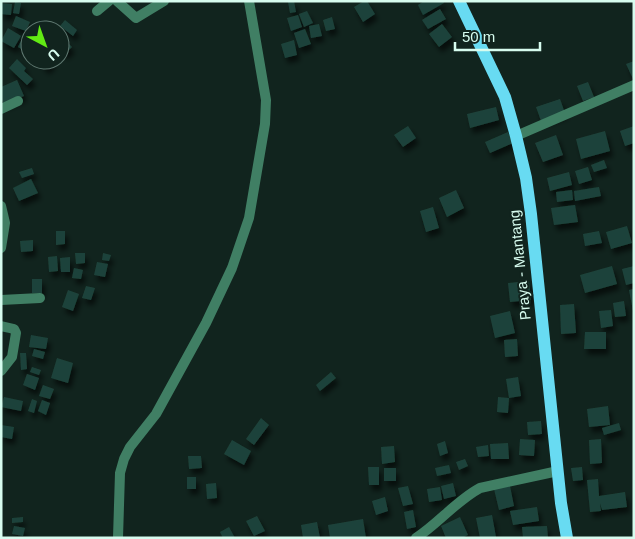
<svg xmlns="http://www.w3.org/2000/svg" width="635" height="539" font-family="Helvetica,sans-serif">
  <style>
    .building { fill: #1e433a; filter: url(#shadow) }
    .lines { fill: none; stroke-linecap: round; stroke-linejoin: round }
    .street { stroke: #407f64; stroke-width: 10 }
    .primary { stroke: #68dbf2; stroke-width: 12 }
    .labels { text-anchor: middle; stroke-width: 4; stroke-linejoin: round; paint-order: stroke }
    .street-label { font-size: 15px; fill: #d7fcef; stroke: #11241e }
  </style>
  <defs>
    <filter id="shadow"><feDropShadow dx="3" dy="5.5" stdDeviation="2.5" flood-color="#0009"/></filter>
  </defs>
  <rect width="100%" height="100%" fill="#11241e"/>
  <g class="building">
    <polygon points="294,1 296,12 290,13 288,2"/>
    <polygon points="364,1 367,1 375,14 363,22 354,7"/>
    <polygon points="424,1 443,1 444,3 423,15 418,5"/>
    <polygon points="15,2 21,3 19,14 13,13"/>
    <polygon points="1,3 12,4 11,15 1,14"/>
    <polygon points="440,9 446,19 428,29 422,20"/>
    <polygon points="307,11 313,23 304,27 299,14"/>
    <polygon points="298,15 302,27 291,31 287,18"/>
    <polygon points="16,16 30,22 26,31 12,26"/>
    <polygon points="332,17 335,29 326,31 323,20"/>
    <polygon points="65,20 77,30 73,36 60,26"/>
    <polygon points="319,24 322,36 311,38 309,26"/>
    <polygon points="442,24 452,37 439,47 429,34"/>
    <polygon points="8,28 21,36 14,48 1,41"/>
    <polygon points="305,29 311,44 299,48 294,33"/>
    <polygon points="60,35 72,47 65,54 60,49"/>
    <polygon points="22,39 29,43 25,51 18,47"/>
    <polygon points="294,40 297,55 285,58 281,44"/>
    <polygon points="17,59 26,68 24,71 33,79 27,85 9,68"/>
    <polygon points="40,60 50,60 53,63 46,69 39,61"/>
    <polygon points="634,61 634,81 626,64"/>
    <polygon points="17,80 24,96 4,104 1,98 1,87"/>
    <polygon points="588,82 594,97 583,101 577,86"/>
    <polygon points="560,99 565,113 541,121 536,107"/>
    <polygon points="496,107 499,120 470,128 467,114"/>
    <polygon points="408,126 416,138 403,147 394,135"/>
    <polygon points="634,126 634,143 625,146 620,131"/>
    <polygon points="605,131 610,151 581,159 576,139"/>
    <polygon points="508,132 513,143 490,153 485,142"/>
    <polygon points="556,135 563,155 543,162 535,143"/>
    <polygon points="604,160 607,168 594,172 591,165"/>
    <polygon points="588,167 592,180 579,184 575,171"/>
    <polygon points="32,168 34,174 22,178 19,172"/>
    <polygon points="569,172 572,185 550,191 547,178"/>
    <polygon points="31,179 38,193 19,201 13,188"/>
    <polygon points="599,187 601,196 575,201 574,191"/>
    <polygon points="456,190 464,208 447,217 439,198"/>
    <polygon points="572,190 573,200 557,202 556,192"/>
    <polygon points="575,205 578,222 554,225 551,208"/>
    <polygon points="433,207 439,228 426,232 420,211"/>
    <polygon points="627,226 632,243 611,249 606,232"/>
    <polygon points="56,231 65,231 65,244 56,245"/>
    <polygon points="599,231 602,243 585,246 583,234"/>
    <polygon points="33,240 33,251 21,252 20,241"/>
    <polygon points="75,253 85,253 85,263 76,264"/>
    <polygon points="103,253 111,255 109,261 102,260"/>
    <polygon points="57,256 58,271 49,272 48,257"/>
    <polygon points="70,257 70,272 61,272 60,258"/>
    <polygon points="97,262 108,264 105,277 94,275"/>
    <polygon points="612,266 617,284 585,293 580,275"/>
    <polygon points="634,266 634,283 626,285 622,269"/>
    <polygon points="74,268 83,270 81,279 72,278"/>
    <rect x="32" y="279" width="10" height="14"/>
    <polygon points="529,281 531,300 510,302 508,283"/>
    <polygon points="86,286 95,288 91,300 82,298"/>
    <polygon points="634,289 634,311 633,311 629,290"/>
    <polygon points="68,290 79,294 73,311 62,307"/>
    <polygon points="624,301 626,316 615,317 613,303"/>
    <polygon points="574,304 576,333 561,334 560,305"/>
    <polygon points="611,310 613,326 601,328 599,311"/>
    <polygon points="510,311 515,333 495,338 490,316"/>
    <polygon points="585,332 606,332 606,349 584,349"/>
    <polygon points="31,335 48,338 46,349 29,347"/>
    <polygon points="517,339 518,356 505,357 504,340"/>
    <polygon points="34,349 45,352 43,359 32,356"/>
    <polygon points="20,353 26,353 27,369 21,370"/>
    <polygon points="57,358 73,363 68,383 51,378"/>
    <polygon points="32,367 41,370 39,375 30,372"/>
    <polygon points="331,372 336,378 320,391 316,385"/>
    <polygon points="27,374 39,378 35,390 23,385"/>
    <polygon points="518,377 521,396 509,398 506,379"/>
    <polygon points="43,385 54,389 50,399 39,396"/>
    <polygon points="4,397 23,401 21,411 1,407"/>
    <polygon points="498,397 509,398 508,413 497,412"/>
    <polygon points="32,399 37,401 34,413 28,411"/>
    <polygon points="42,400 50,403 46,415 38,411"/>
    <polygon points="608,406 610,425 589,427 587,409"/>
    <polygon points="261,418 269,425 254,445 246,439"/>
    <polygon points="541,421 542,434 528,435 527,422"/>
    <polygon points="619,423 621,430 604,435 602,428"/>
    <polygon points="1,425 14,427 12,439 1,437"/>
    <polygon points="520,439 535,440 534,456 519,455"/>
    <polygon points="601,439 602,463 590,464 589,440"/>
    <polygon points="232,440 251,451 244,465 224,454"/>
    <polygon points="445,441 448,453 440,456 437,444"/>
    <polygon points="508,443 509,459 491,459 490,444"/>
    <polygon points="488,445 489,456 478,457 476,447"/>
    <polygon points="394,446 395,462 382,464 381,447"/>
    <polygon points="188,456 201,456 202,468 189,469"/>
    <polygon points="465,459 468,466 459,470 456,462"/>
    <polygon points="449,465 451,473 437,476 435,468"/>
    <polygon points="368,467 379,467 379,485 369,485"/>
    <polygon points="582,467 583,480 573,481 571,468"/>
    <rect x="384" y="468" width="12" height="13"/>
    <rect x="187" y="477" width="9" height="12"/>
    <polygon points="598,479 599,496 625,492 627,507 602,510 600,503 601,511 590,512 587,480"/>
    <polygon points="216,483 217,498 207,499 206,484"/>
    <polygon points="453,483 456,496 444,499 441,486"/>
    <polygon points="408,486 413,504 403,506 398,488"/>
    <polygon points="510,486 514,506 499,510 494,489"/>
    <polygon points="440,487 442,500 429,502 427,489"/>
    <polygon points="385,497 388,511 376,515 372,501"/>
    <polygon points="537,507 539,521 513,525 510,511"/>
    <polygon points="413,510 416,527 407,529 404,512"/>
    <polygon points="492,515 496,537 480,538 476,518"/>
    <polygon points="257,516 265,531 254,536 246,521"/>
    <polygon points="23,517 23,522 12,523 12,518"/>
    <polygon points="460,517 468,535 462,538 446,538 441,526"/>
    <polygon points="363,519 366,538 330,538 328,525"/>
    <polygon points="317,522 320,538 303,538 301,525"/>
    <polygon points="14,526 25,528 23,536 12,534"/>
    <polygon points="547,526 548,538 523,538 522,527"/>
    <polygon points="229,527 235,538 223,538 220,532"/>
  </g>
  <g class="lines">
    <g class="street">
      <polyline points="117,1 136,18 164,1"/>
      <polyline points="97,11 109,1"/>
      <polyline points="1,109 18,101"/>
      <polyline points="516,136 634,85"/>
      <polyline points="1,206 5,223 1,248"/>
      <polyline points="1,300 40,298"/>
      <polyline points="1,326 14,329 16,333 12,357 1,371"/>
      <polyline points="118,538 120,473 124,459 130,447 156,414 206,323 232,268 249,218 265,124 266,100 249,1"/>
      <path d="M416,538C439,523 456,501 480,488L558,471"/>
    </g>
    <polyline class="primary" points="459,1 505,97 516,136 526,178 531,214 561,503 567,538"/>
  </g>
  <g class="labels">
    <g class="street-label">
      <text transform="translate(520 265) rotate(-96)" y="5">Praya - Mantang</text>
    </g>
  </g>
  <rect width="635" height="539" fill="none" stroke="#d7fcef" stroke-width="5"/>
  <g transform="translate(45 45) rotate(139)"><circle r="24" fill="#11241e" stroke="#607a72"/>
  <path d="M0-4L9 19L0 12L-9 19Z" fill="#62ea14"/>
  <text y="-8" font-size="14" font-weight="bold" text-anchor="middle" fill="#d7fcef">U</text>
  </g>
  <path d="M455 42v8h85v-8" fill="none" stroke="#d7fcef" stroke-width="2.5"/>
  <text x="462" y="42" font-size="15" fill="#d7fcef" stroke="#11241e" stroke-width="4" paint-order="stroke">50 m</text>
</svg>
